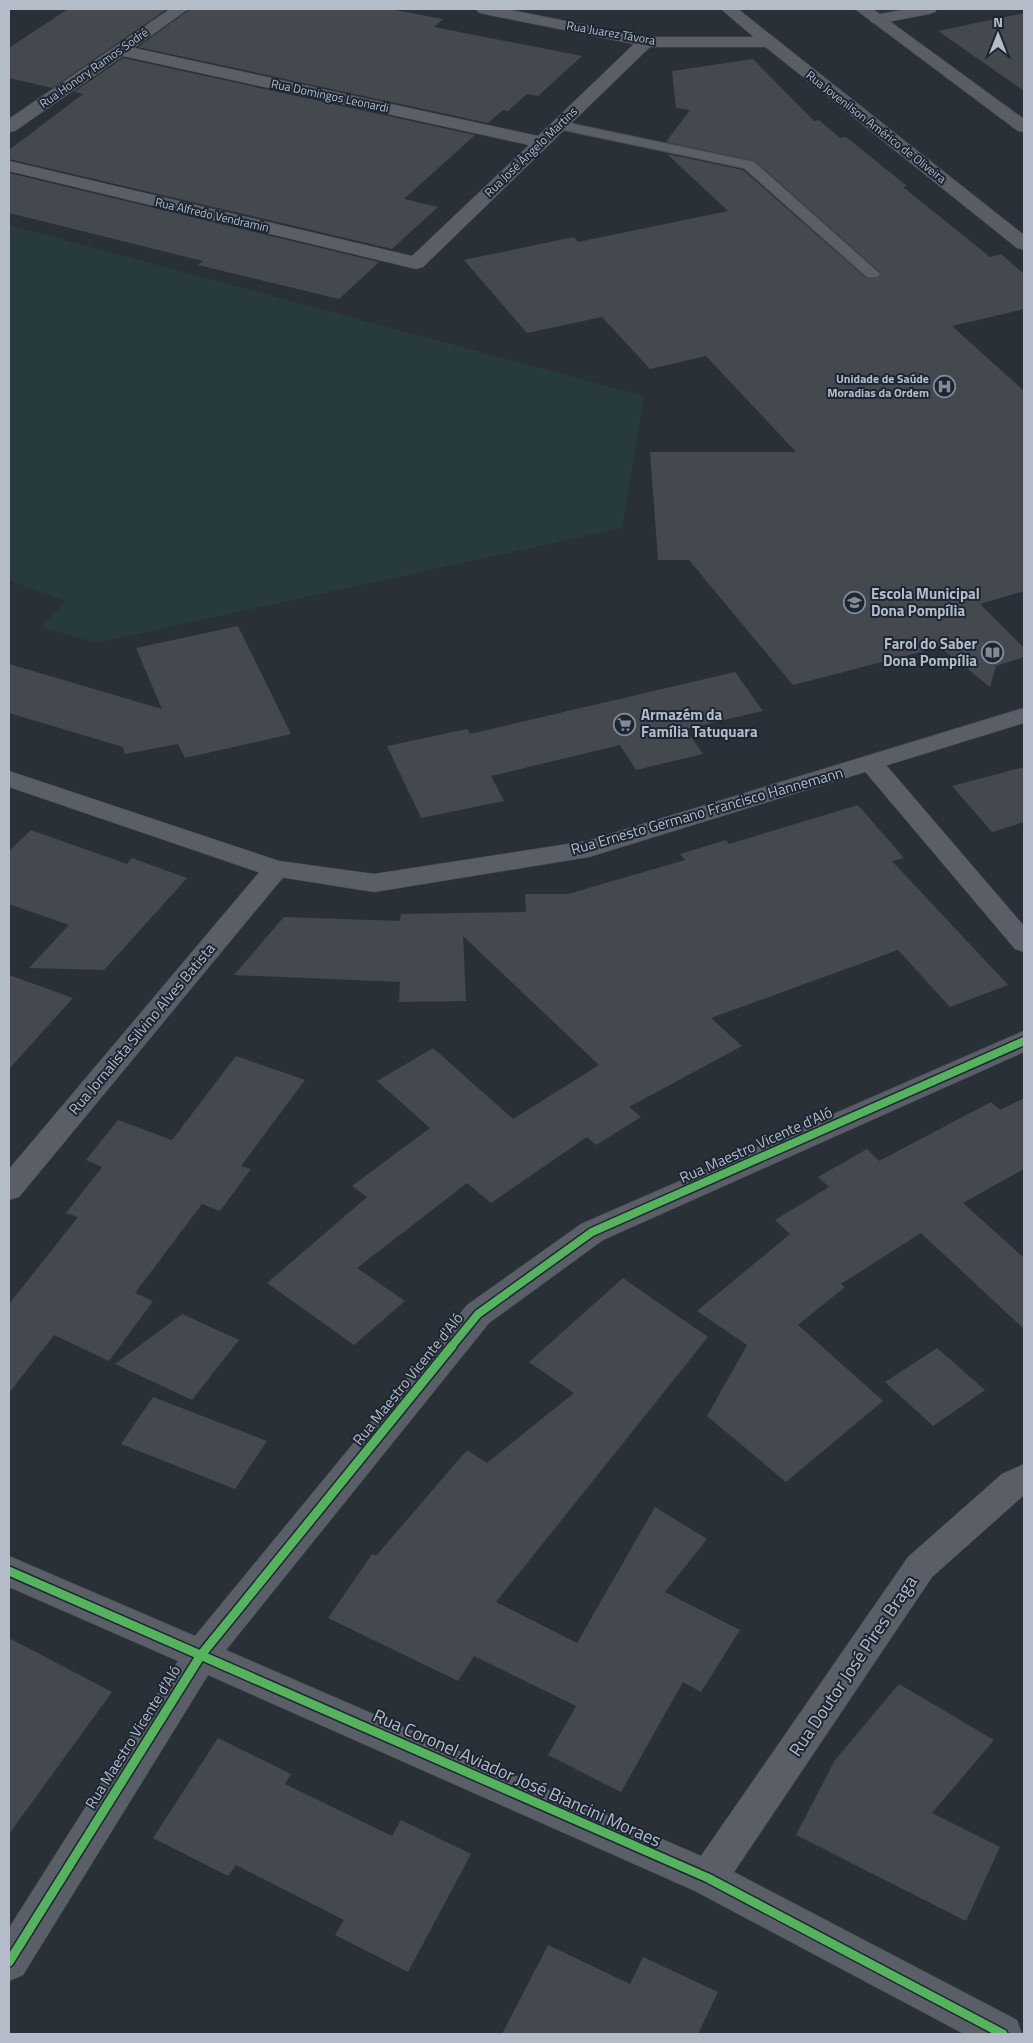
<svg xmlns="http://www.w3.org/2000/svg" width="1033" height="2043" font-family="'Titillium Web',sans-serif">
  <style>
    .green { fill: #273a3e }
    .building { fill: #444950 }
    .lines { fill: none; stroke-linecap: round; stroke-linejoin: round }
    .service-casing { stroke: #484c53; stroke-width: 2 }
    .minor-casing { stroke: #484c53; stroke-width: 1 }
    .tertiary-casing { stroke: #484c53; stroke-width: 1 }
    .secondary-casing { stroke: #484c53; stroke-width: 1 }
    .service { fill: #5a5e66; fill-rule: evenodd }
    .minor { fill: #5a5e66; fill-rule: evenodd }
    .tertiary { fill: #5a5e66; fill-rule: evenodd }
    .secondary { fill: #595d64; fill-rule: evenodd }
    .cycleway-far1-casing { stroke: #1d2633; stroke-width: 11 }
    .cycleway-casing { stroke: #1d2633; stroke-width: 12 }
    .cycleway-far1 { stroke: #56b35d; stroke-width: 8 }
    .cycleway { stroke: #56b35d; stroke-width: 9 }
    .labels { text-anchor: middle; stroke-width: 4; stroke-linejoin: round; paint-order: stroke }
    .far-street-label { font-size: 12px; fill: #b4bcc9; stroke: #1d2633 }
    .far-poi-label { font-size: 12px; font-weight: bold; fill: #b4bcc9; stroke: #1d2633; text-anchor: end }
    .poi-label { font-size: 15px; font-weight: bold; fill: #b4bcc9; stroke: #1d2633; text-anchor: start }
    .street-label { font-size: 15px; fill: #b4bcc9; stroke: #1d2633 }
    .near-street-label { font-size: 18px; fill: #b4bcc9; stroke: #1d2633 }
  </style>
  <rect width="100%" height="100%" fill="#2a3038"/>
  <polygon class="green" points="9,225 644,396 622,528 96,643 41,627 66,601 9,580"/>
  <g class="building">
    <polygon points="68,9 167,9 52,88 9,78 9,48"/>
    <polygon points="190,9 390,9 443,19 434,27 582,56 538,96 527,94 508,111 503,110 488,123 138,47"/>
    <polygon points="1024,13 1024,91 938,31"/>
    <polygon points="123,58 475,135 404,199 438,207 392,249 9,159 9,150 83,94 74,92"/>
    <polygon points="753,59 814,121 819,120 840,138 846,137 907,186 903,187 990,257 1001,254 1024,274 1024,309 952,326 1024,391 1024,591 980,604 1024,648 1024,657 996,666 990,687 940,647 793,685 689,560 658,560 650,452 796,452 706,356 650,369 602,317 527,333 464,260 574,237 578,242 728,211 667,154 743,170 866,278 878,278 881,273 755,161 666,142 690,110 676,108 672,71"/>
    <polygon points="9,173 379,262 339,299 198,265 203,261 9,213"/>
    <polygon points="238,626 291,734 185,758 178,744 125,754 123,747 9,713 9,664 162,709 136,648"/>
    <polygon points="735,672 763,711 686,729 703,754 636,770 620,745 491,776 504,801 421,818 387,746 467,729 470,734"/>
    <polygon points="1024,767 1024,822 992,832 952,786"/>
    <polygon points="858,805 904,858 892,861 1008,985 950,1007 898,950 711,1018 742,1046 629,1107 641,1117 596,1145 587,1137 491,1203 467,1183 357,1268 405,1301 354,1345 267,1283 367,1197 352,1186 430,1128 377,1081 433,1048 513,1119 599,1065 463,936 466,1001 399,1002 400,982 234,975 284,917 400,921 401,914 526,912 525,894 568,894 685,860 680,854 726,840 729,844"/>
    <polygon points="31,830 127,864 132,858 187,878 104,970 29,968 69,925 9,904 9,851"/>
    <polygon points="9,975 73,998 9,1069"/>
    <polygon points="236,1056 305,1080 241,1166 251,1169 220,1211 202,1204 135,1293 153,1301 109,1361 54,1335 9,1393 9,1304 78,1217 66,1213 102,1167 86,1160 118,1120 172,1140"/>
    <polygon points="1024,1098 1024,1169 963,1203 1024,1258 1024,1329 921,1233 841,1284 845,1287 798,1325 883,1401 786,1482 707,1416 747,1345 697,1311 790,1234 775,1220 829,1187 818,1177 867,1149 879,1161 991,1102 1000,1110"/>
    <polygon points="623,1278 708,1337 496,1602 577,1643 655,1507 707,1539 665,1592 740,1630 701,1692 683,1682 621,1792 548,1755 576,1706 474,1656 458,1681 328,1618 372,1554 376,1556 467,1450 487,1463 574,1393 529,1362"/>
    <polygon points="182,1314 239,1340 192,1400 115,1364"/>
    <polygon points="937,1348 985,1390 933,1426 885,1382"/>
    <polygon points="153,1397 267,1441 235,1489 121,1444"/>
    <polygon points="9,1638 112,1692 9,1834"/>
    <polygon points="899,1684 994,1740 932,1813 1000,1847 966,1921 796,1835 835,1760"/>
    <polygon points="218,1738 291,1774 285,1784 392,1836 401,1820 471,1854 408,1972 335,1935 344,1920 236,1865 228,1876 153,1838"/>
    <polygon points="548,1945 630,1984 643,1957 718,1992 698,2034 502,2034"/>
  </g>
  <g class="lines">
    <defs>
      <polygon id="service" points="559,121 754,162 880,274 877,277 867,277 744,168 554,128 552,125"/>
      <g id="minor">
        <polygon points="170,9 188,9 134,48 538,136 634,44 484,14 478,12 476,9 506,9 646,37 769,37 775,39 777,42 775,45 769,47 650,47 423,267 416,269 9,171 9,161 412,256 529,145 123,56 15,131 9,132 9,119"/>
        <polygon points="906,9 937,9 935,12 929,14 877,24 871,22 869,19 871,16"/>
        <polygon points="871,755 880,758 1024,926 1024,952 1015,949 862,768 859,763 862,758"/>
        <polygon points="276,860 285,863 289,869 285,875 19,1197 9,1200 9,1169 267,863"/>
        <polygon points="1024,1031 1024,1052 603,1240 489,1323 226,1650 701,1856 908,1557 1002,1474 1024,1464 1024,1495 932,1577 734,1872 1017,2020 1022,2034 964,2034 695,1891 208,1675 23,1975 9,1981 9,1928 178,1661 9,1587 9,1556 195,1636 467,1305 581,1224"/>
      </g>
      <polygon id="tertiary" points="1024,708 1024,723 589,857 374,892 267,875 9,787 9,771 279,861 374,874 587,841"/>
      <g id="secondary">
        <polygon points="721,9 738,9 1024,235 1024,250 1017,248 763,45"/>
        <polygon points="855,9 873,9 1024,119 1024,132 1018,131"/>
      </g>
    </defs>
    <use href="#service" class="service-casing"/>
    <use href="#minor" class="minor-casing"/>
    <use href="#tertiary" class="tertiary-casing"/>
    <use href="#secondary" class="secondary-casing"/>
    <use href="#service" class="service"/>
    <use href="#minor" class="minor"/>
    <use href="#tertiary" class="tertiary"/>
    <use href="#secondary" class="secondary"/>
    <defs>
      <polyline id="cycleway-far1" points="451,1347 478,1314 592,1232 1024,1041"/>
      <g id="cycleway">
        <polyline points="9,1571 708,1878 1003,2034"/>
        <polyline points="9,1962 201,1655 452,1346"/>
      </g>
    </defs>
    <use href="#cycleway-far1" class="cycleway-far1-casing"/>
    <use href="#cycleway" class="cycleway-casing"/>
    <use href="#cycleway-far1" class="cycleway-far1"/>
    <use href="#cycleway" class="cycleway"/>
  </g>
  <defs>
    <symbol id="hospital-ring" viewBox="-11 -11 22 22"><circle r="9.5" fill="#1d2633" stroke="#848b96" stroke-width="1.5"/><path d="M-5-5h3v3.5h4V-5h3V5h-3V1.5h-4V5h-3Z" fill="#848b96"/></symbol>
    <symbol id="school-ring" viewBox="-11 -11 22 22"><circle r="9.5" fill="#1d2633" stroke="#848b96" stroke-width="1.5"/><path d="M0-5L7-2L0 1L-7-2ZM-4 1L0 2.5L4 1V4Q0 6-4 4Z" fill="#848b96"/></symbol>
    <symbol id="library-ring" viewBox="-11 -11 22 22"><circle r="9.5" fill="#1d2633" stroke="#848b96" stroke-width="1.5"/><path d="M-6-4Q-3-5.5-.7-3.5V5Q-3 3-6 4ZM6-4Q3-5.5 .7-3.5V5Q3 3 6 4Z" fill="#848b96"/></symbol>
    <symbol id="supermarket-ring" viewBox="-11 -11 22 22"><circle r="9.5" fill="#1d2633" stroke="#848b96" stroke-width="1.5"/><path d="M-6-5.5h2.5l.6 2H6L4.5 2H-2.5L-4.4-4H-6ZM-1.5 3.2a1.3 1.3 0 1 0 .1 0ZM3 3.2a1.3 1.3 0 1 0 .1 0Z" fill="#848b96"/></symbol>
  </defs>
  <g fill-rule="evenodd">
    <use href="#hospital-ring" x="932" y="374" width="25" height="25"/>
    <use href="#school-ring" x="842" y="590" width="25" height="25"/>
    <use href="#library-ring" x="980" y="640" width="25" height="25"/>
    <use href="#supermarket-ring" x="612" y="712" width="25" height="25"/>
  </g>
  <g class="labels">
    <g class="far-street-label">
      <text transform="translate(611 33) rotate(10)" y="4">Rua Juarez Távora</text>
      <text transform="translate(94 68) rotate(-35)" y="4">Rua Honory Ramos Sodré</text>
      <text transform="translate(330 96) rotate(12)" y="4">Rua Domingos Leonardi</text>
      <text transform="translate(876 127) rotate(38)" y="4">Rua Jovenilson Américo de Oliveira</text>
      <text transform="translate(531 152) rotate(-44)" y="4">Rua José Ângelo Martins</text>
      <text transform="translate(212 215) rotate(13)" y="4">Rua Alfredo Vendramin</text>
    </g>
    <g class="far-poi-label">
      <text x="929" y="383">Unidade de Saúde<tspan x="929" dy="14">Moradias da Ordem</tspan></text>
    </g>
    <g class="poi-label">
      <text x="871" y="599">Escola Municipal<tspan x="871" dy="17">Dona Pompília</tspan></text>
      <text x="977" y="649" text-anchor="end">Farol do Saber<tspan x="977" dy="17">Dona Pompília</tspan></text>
      <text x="641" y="720">Armazém da<tspan x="641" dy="17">Família Tatuquara</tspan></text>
    </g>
    <g class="street-label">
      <text transform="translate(707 811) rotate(-16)" y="5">Rua Ernesto Germano Francisco Hannemann</text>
      <text transform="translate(142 1029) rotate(-50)" y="5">Rua Jornalista Silvino Alves Batista</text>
      <text transform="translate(756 1145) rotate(-24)" y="5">Rua Maestro Vicente d'Aló</text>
      <text transform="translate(408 1379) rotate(-51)" y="5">Rua Maestro Vicente d'Aló</text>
      <text transform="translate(133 1737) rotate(-58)" y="5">Rua Maestro Vicente d'Aló</text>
    </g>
    <g class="near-street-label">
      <text transform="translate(853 1666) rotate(-56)" y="6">Rua Doutor José Pires Braga</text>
      <text transform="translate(517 1778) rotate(24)" y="6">Rua Coronel Aviador José Biancini Moraes</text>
    </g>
  </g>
  <rect width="1033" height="2043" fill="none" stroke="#b4bcc9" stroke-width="20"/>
  <g transform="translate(998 35)" stroke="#1d2633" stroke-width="4" paint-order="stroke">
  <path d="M0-4L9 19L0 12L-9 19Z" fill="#b4bcc9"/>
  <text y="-8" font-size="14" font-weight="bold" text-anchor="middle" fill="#b4bcc9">N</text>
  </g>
</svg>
